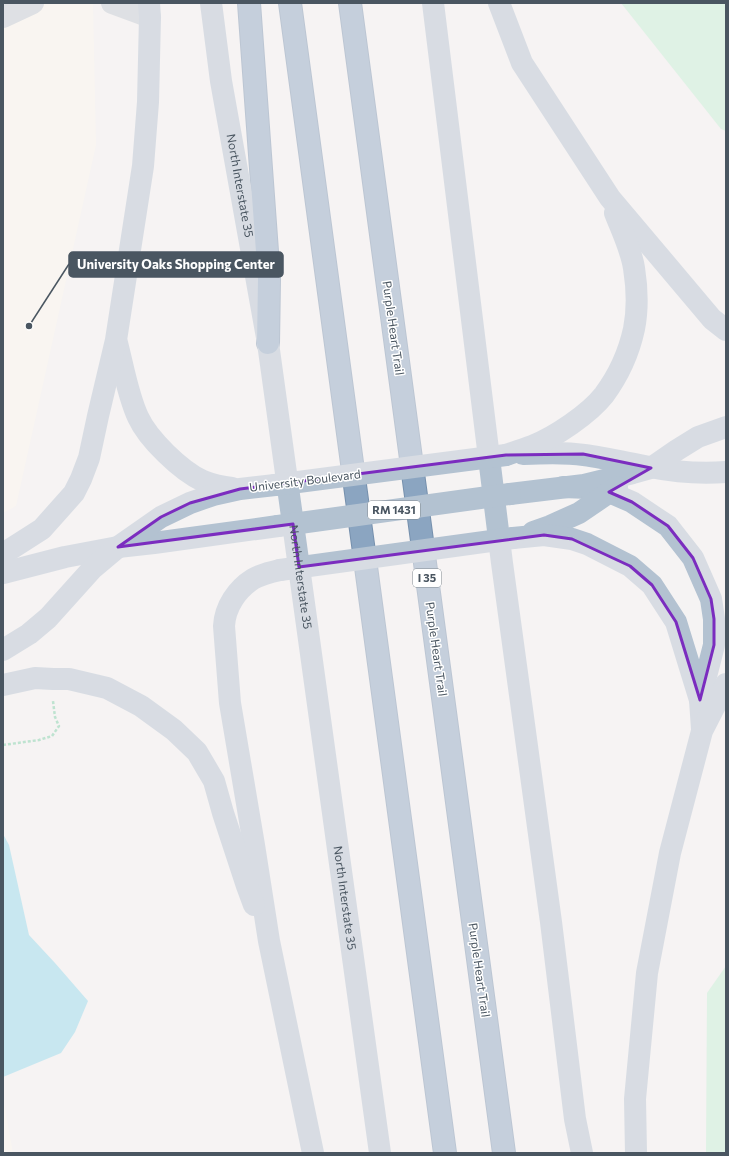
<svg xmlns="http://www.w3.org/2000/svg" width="729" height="1156" font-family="Commissioner,sans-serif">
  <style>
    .commercial { fill: #fdf9ef }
    .green { fill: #c3f1d5 }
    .water { fill: #90daee }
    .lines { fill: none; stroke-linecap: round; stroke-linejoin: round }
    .highway-casing { stroke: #7690ad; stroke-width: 24 }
    .path { stroke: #7ad0a6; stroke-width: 2.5; stroke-dasharray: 3 2; stroke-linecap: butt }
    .minor { stroke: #c1cad2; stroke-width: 22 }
    .major { stroke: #b3c2d1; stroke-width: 22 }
    .highway { stroke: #8ba5c1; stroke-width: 22 }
    .major-bridge { stroke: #b3c2d1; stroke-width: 22 }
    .marked { fill: none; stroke: #7b2cbf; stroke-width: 3; stroke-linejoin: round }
    .labels { text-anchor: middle; stroke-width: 3; stroke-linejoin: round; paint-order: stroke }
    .shield { fill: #fff; stroke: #808990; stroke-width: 1 }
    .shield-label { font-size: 11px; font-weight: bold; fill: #4a5661 }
    .street-label { font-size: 12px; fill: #4a5661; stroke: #fff }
    .leader { fill: none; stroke: #4a5661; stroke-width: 1.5 }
    .callout-dot { fill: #4a5661; stroke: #fff; stroke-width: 1.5 }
    .callout { fill: #4a5661; stroke: #4a5661; stroke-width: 1.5 }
    .callout-label { font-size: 13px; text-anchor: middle; font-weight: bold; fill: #fff }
  </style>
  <rect width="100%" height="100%" fill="#f5f3f3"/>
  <g class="commercial">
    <polygon points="3,3 93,3 96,145 16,506 3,513"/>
    <polygon points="3,1098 13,1153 3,1153"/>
  </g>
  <g class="green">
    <polygon points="621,3 726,3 726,131 721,129"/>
    <polygon points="726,966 726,1153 706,1153 707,993"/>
  </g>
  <polygon class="water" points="3,834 9,845 29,935 55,963 88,1001 75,1032 61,1053 3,1077"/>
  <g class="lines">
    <defs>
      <g id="highway">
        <polyline points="249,3 269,279 268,343"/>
        <polyline points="290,3 445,1153"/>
        <polyline points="350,3 504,1153"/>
      </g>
    </defs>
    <use href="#highway" class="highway-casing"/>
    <polyline class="path" points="3,745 39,740 52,736 59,726 55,717 53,701"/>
    <g class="minor">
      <polyline points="112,3 150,17"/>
      <polyline points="3,17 33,3"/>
    </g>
    <g class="major">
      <path id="s1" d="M211,3L221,81L268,343L380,1153"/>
      <polyline points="433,3 502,563 551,922 575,1119 582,1153"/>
      <polyline points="499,3 522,63 610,198 712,319 726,330"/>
      <path d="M117,343C123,366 128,396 138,417C148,439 181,471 203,481C213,485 222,487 232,488"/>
      <path d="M523,454C544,453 564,452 584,455C606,458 628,463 650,467C675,472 701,474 726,472"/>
      <path d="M506,455C515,452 524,449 532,446C555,437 589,414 604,395C618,376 629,352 634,329C638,309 637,287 634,268C631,249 622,231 615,213"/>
      <polyline points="563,487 588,488 609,492 632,502 668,526 693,558 711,599 714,619 714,645 700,700"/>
      <polyline points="510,494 584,485 633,473 651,468 677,450 698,437 726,427"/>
      <polyline points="533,532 550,526 579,513 617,487"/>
      <polyline points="513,538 544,535 572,539 587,544 630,566 652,585 676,622 700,700 702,729"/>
      <polyline points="3,554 42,529 74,493 81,479 89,458 98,416 116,340 143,166 148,102 150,17 149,3"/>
      <path d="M280,570C271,572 262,574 253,579C237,589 225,607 224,626L230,703L254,845L269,941L313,1153"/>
      <polyline points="3,573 65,557 118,547 154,543 278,526"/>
      <polyline points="3,650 29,634 48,618 93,568 118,547 161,517 190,503 213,495 240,489 275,485"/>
      <polyline points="3,685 35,678 53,679 69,679 107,688 141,706 174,730 197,752 214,781 223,813 247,886 254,905"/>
      <polyline points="636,1153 635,1099 647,973 670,853 702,731 726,684"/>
    </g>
    <use href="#highway" class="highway"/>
    <g class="major-bridge">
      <polyline points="275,485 506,455"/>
      <polyline points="278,526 510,494"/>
      <polyline points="280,570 513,538"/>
    </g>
  </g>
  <path d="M0 0H729V1156H0ZM583,454L651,468L609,492L632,502L668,526L693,558L711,599L714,619V645L700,700L676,622L652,585L630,566L572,539L544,535L299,567L293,524L118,547L161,517L190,503L240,489L506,455Z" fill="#f5f3f3" fill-opacity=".55" fill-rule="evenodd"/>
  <path class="marked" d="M583,454L651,468L609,492L632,502L668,526L693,558L711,599L714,619V645L700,700L676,622L652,585L630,566L572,539L544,535L299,567L293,524L118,547L161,517L190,503L240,489L506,455Z"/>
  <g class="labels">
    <g class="shield">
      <rect x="368" y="501" width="52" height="18" rx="3"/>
      <rect x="413" y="569" width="28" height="18" rx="3"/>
    </g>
    <g class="shield-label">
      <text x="394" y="514">RM 1431</text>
      <text x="427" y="582">I 35</text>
    </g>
    <g class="street-label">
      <text dy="4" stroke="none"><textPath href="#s1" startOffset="185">North Interstate 35</textPath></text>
      <text transform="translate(393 328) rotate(82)" y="4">Purple Heart Trail</text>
      <text transform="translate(305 481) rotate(-7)" y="4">University Boulevard</text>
      <text dy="4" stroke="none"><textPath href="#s1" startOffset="581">North Interstate 35</textPath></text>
      <text transform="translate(436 649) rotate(82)" y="4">Purple Heart Trail</text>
      <text dy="4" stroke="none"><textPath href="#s1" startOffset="905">North Interstate 35</textPath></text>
      <text transform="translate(479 970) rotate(82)" y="4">Purple Heart Trail</text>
    </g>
  </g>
  <path class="leader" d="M29 326L69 264"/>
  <circle class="callout-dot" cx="29" cy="326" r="4"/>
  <rect class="callout" x="69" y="252" width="214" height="25" rx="4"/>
  <g class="callout-label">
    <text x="176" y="269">University Oaks Shopping Center</text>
  </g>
  <rect width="729" height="1156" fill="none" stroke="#4a5661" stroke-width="8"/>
</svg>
